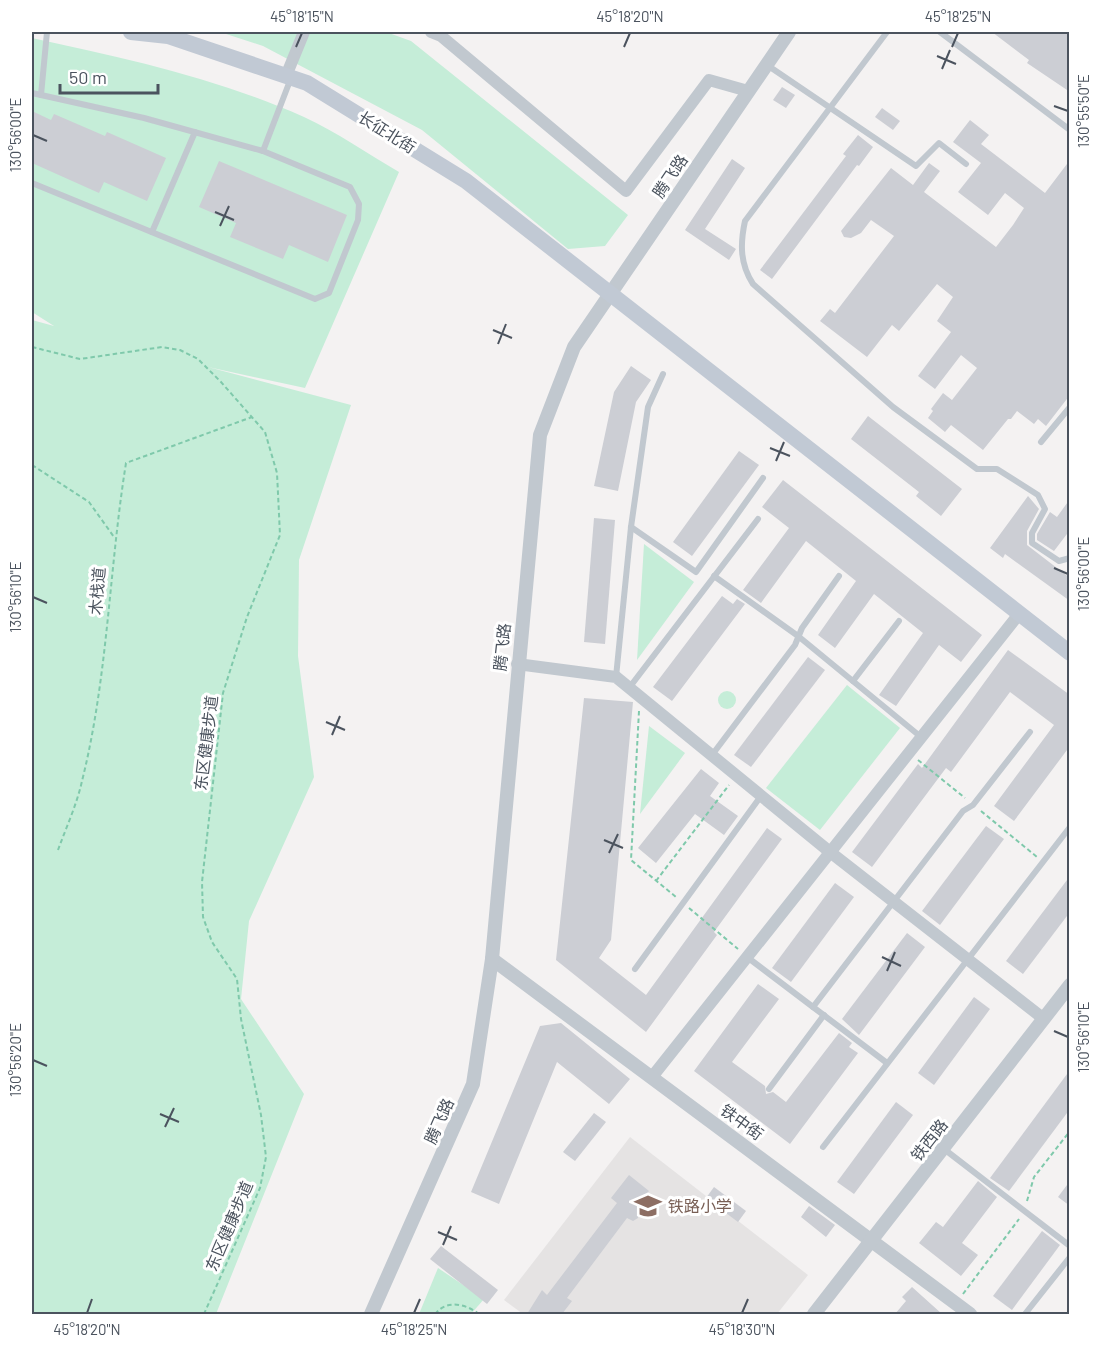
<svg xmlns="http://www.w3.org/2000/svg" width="1101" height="1346" font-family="Barlow,'Noto Sans SC',sans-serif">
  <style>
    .education { fill: #e5e3e3 }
    .green { fill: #c5edd8 }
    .building { fill: #ccced4 }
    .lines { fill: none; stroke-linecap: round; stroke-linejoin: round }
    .path { stroke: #7fc9ab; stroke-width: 2; stroke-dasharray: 4.5 3; stroke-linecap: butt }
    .service { stroke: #c1c8cf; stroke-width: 6 }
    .minor { stroke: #c1c8cf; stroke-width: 12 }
    .tertiary { stroke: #c1c8cf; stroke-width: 14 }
    .secondary { stroke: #c1c9d4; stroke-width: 16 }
    .ticks { fill: none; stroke: #4b535e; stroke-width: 2 }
    .labels { text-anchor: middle; stroke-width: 6; stroke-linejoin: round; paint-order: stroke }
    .street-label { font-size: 16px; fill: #4b535e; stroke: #fff }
    .education-label { font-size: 16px; fill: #785e54; stroke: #fff; text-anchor: start }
    .neatline { fill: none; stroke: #4b535e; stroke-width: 2 }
    .ticks-label { font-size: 15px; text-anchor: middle; fill: #4b535e }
  </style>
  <rect width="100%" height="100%" fill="#f4f2f2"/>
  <polygon class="education" points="630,1137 808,1275 777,1314 523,1314 504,1300"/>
  <g class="green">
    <polygon points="220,32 386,32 411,41 628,215 605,246 568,249 422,130 263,46"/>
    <path d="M32,38C124,58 217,78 304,117C337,132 368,154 399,172L305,388L208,367L351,405L299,560L298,656L314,777L249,921L241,999L304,1094L216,1314H32V320L54,326L32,312Z"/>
    <polygon points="644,544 694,582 637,660"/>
    <polygon points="847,685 900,728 820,830 766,788"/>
    <circle cx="727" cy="700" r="9"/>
    <polygon points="649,726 685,753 640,814"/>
    <polygon points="438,1268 484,1299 471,1314 419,1314"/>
  </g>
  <g class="building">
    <polygon points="992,32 1070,32 1070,92 1027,63 1029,60"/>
    <polygon points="782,87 795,95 786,108 773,100"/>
    <polygon points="882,108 900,121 893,130 875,117"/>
    <polygon points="32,111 51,120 54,114 105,136 107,132 166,158 147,201 104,182 99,193 32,163"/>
    <polygon points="970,120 989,135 981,144 1045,193 1070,160 1070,395 1046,426 1038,419 1034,424 1017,411 1011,419 1008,419 983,450 951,425 945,432 928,418 933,411 931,409 943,393 952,400 977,368 961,355 935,389 918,376 951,332 937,321 953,297 937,284 899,331 892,325 867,357 820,321 830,309 835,313 894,236 871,220 861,233 851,238 844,237 841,231 891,168 913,185 929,163 940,171 924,192 996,247 1013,225 1024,208 1005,193 988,215 958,192 981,163 953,142"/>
    <polygon points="858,135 873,147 859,166 857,165 772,279 760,270 846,156 843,154"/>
    <polygon points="732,159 745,168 705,229 736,249 729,260 685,230"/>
    <polygon points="219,161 347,215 328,262 289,245 283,259 230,237 236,223 199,207"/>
    <polygon points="631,366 651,380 636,402 618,491 594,486 614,392"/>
    <polygon points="868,416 962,489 941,516 916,496 919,492 851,439"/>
    <polygon points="739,451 759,465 692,556 673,542"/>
    <polygon points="783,480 982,635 961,662 939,645 896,706 879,695 923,633 874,594 835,648 818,635 856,581 806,541 761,603 743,590 789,528 762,507"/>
    <polygon points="1028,496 1039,509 1027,531 1027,545 1070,578 1070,601 1005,554 1003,558 990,548"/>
    <polygon points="1070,499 1070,530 1054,551 1037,540 1037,534 1050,512 1057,517"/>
    <polygon points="594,518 615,520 605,644 584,642"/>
    <polygon points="722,596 733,604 737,599 745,604 672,701 653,687"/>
    <polygon points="1008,650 1070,695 1070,746 1014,821 994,806 1054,725 1010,692 951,772 946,768 872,867 852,852 918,764 922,768"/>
    <polygon points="808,657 825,670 751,767 734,755"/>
    <polygon points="584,698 633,702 611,940 599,958 646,995 767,828 782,839 714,932 717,935 646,1032 556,960"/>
    <polygon points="701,769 719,783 710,796 738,816 724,835 695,814 656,863 638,848"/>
    <polygon points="986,826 1004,839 940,925 922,911"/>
    <polygon points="1070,876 1070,912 1023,974 1006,961"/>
    <polygon points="835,883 854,897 791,982 772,968"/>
    <polygon points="907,933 925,947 859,1035 842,1019"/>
    <polygon points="758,984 779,999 732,1062 765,1086 766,1094 773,1092 786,1102 839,1033 852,1043 849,1047 858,1053 790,1144 694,1071"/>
    <polygon points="974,997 990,1009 934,1085 918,1073"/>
    <polygon points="561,1023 630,1079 609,1104 557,1062 499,1204 471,1192 540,1026"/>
    <polygon points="1070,1070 1070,1109 1009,1191 990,1178"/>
    <polygon points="896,1102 913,1115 854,1194 837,1182"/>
    <polygon points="594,1113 606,1122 575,1161 563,1152"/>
    <polygon points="629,1175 649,1191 639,1203 638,1218 633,1221 627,1218 567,1298 572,1301 562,1314 527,1314 542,1290 547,1295 617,1203 611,1198"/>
    <polygon points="978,1181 997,1197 962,1243 978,1255 961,1276 919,1243 936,1222 943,1227"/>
    <polygon points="1070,1181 1070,1206 1058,1197"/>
    <polygon points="714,1187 746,1211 738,1222 706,1198"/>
    <polygon points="809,1206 835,1225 826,1237 801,1217"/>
    <polygon points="1042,1231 1060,1245 1012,1310 993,1296"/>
    <polygon points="441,1246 498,1290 487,1304 430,1259"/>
    <polygon points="912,1287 942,1314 895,1314 906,1301 902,1297"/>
  </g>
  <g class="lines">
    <g class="path">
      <polyline points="32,347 80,359 162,347 180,350 198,359 221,382 265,432 277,473 280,535 247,617 223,693 202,882 203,917 212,942 237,979 241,1019 261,1115 266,1157 260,1188 204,1314"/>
      <polyline points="32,465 89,502 114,537"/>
      <polyline points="639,711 631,860 676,897"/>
      <polyline points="918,760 965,798"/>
      <polyline points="981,811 1037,857"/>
      <path d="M58,850C66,828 77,804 82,781C108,677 109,569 126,463L252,417"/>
      <polyline points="656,881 729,785"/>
      <polyline points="689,908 738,949"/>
      <polyline points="1027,1201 1034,1177 1070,1131"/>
      <polyline points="963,1294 1019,1219"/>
      <path d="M435,1314C447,1299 466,1304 479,1314"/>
    </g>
    <g class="service">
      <path d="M887,32L745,221C740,244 740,264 753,284L893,407L977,469H997L1038,495L1045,509L1032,533V543L1059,561L1070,558"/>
      <polyline points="940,32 1070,130"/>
      <polyline points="767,65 916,166 939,143 966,164"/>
      <polyline points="32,93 144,118 263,151 350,187 359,204 358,220 329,293 315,299 32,183"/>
      <polyline points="41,95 47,32"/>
      <polyline points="263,151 291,78"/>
      <polyline points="152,232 195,132"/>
      <polyline points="1041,442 1070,407"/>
      <polyline points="631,527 696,572 763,478"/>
      <polyline points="714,576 798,636 921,737"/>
      <polyline points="616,677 631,527 648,407 663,374"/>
      <polyline points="853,681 899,621"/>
      <polyline points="629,688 758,519"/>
      <polyline points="712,755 795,645 802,628 839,576"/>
      <polyline points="747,957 813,1007"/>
      <polyline points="635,969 761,796"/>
      <polyline points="887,1063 813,1007 963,811 973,805 1030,732"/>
      <polyline points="769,1089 824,1015"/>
      <polyline points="823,1147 1070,827"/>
      <polyline points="944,1149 1070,1246"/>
      <polyline points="1025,1314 1070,1257"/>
    </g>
    <g class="minor">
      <polyline points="431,32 441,36 626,191 709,80 748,91"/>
      <polyline points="286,76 304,32"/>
      <polyline points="517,664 616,677 830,852 1044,1019"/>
      <polyline points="652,1077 1019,614"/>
    </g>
    <g class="tertiary">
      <polyline points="492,959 970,1314"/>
      <polyline points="371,1314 473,1084 492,959 540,435 574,347 789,32"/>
      <polyline points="814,1314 1070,985"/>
    </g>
    <polyline class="secondary" points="131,32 168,36 307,83 466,181 1070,653"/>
  </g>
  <path class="ticks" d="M296,47L302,33M624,47L630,33M952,47L958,33M937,56L956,64M942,69L950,50M1054,106L1068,111M33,135L47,141M215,212L234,220M220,226L229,206M493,330L512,338M498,344L506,324M770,448L790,456M776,461L784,442M1054,568L1068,574M33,597L47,603M326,722L345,730M332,735L340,716M604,840L623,848M609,853L618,834M882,957L901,966M887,971L895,952M1054,1031L1068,1037M33,1060L47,1066M160,1114L179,1122M165,1127L174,1108M438,1232L457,1240M443,1245L451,1226M87,1313L92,1299M414,1313L420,1299M742,1313L748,1299"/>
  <defs>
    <symbol id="school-bare" viewBox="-9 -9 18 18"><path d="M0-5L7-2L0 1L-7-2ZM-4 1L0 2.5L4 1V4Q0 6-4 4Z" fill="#8d6e63" stroke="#fff" stroke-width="2.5" paint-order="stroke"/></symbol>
  </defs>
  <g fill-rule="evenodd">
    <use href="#school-bare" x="629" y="1187" width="38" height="38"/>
  </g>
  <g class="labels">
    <g class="street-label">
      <text transform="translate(387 132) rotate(32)" y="6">长征北街</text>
      <text transform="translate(670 176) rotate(-56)" y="6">腾飞路</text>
      <text transform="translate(97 591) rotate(-85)" y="6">木栈道</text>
      <text transform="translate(502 647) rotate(-84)" y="6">腾飞路</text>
      <text transform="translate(206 743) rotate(-83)" y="6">东区健康步道</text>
      <text transform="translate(439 1121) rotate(-66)" y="6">腾飞路</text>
      <text transform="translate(742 1122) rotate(36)" y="6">铁中街</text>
      <text transform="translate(929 1140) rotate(-52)" y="6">铁西路</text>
      <text transform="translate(229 1226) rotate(-67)" y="6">东区健康步道</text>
    </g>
    <g class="education-label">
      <text x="668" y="1212">铁路小学</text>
    </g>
  </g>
  <rect width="1101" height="1346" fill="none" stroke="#ffffff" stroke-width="66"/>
  <path d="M60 84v9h98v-9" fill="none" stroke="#4b535e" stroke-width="3"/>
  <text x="69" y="84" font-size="18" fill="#4b535e" stroke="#ffffff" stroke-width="4.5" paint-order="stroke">50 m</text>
  <rect x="33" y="33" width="1035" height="1280" class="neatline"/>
  <g class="ticks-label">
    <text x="302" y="22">45°18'15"N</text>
    <text x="630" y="22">45°18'20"N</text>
    <text x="958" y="22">45°18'25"N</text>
    <text transform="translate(1084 111) rotate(-90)" y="5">130°55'50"E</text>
    <text transform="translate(16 135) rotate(-90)" y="5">130°56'00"E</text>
    <text transform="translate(1084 574) rotate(-90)" y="5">130°56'00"E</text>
    <text transform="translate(16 597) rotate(-90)" y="5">130°56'10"E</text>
    <text transform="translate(1084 1037) rotate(-90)" y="5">130°56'10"E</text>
    <text transform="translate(16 1060) rotate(-90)" y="5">130°56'20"E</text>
    <text x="87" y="1335">45°18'20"N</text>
    <text x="414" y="1335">45°18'25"N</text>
    <text x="742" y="1335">45°18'30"N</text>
  </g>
</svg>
